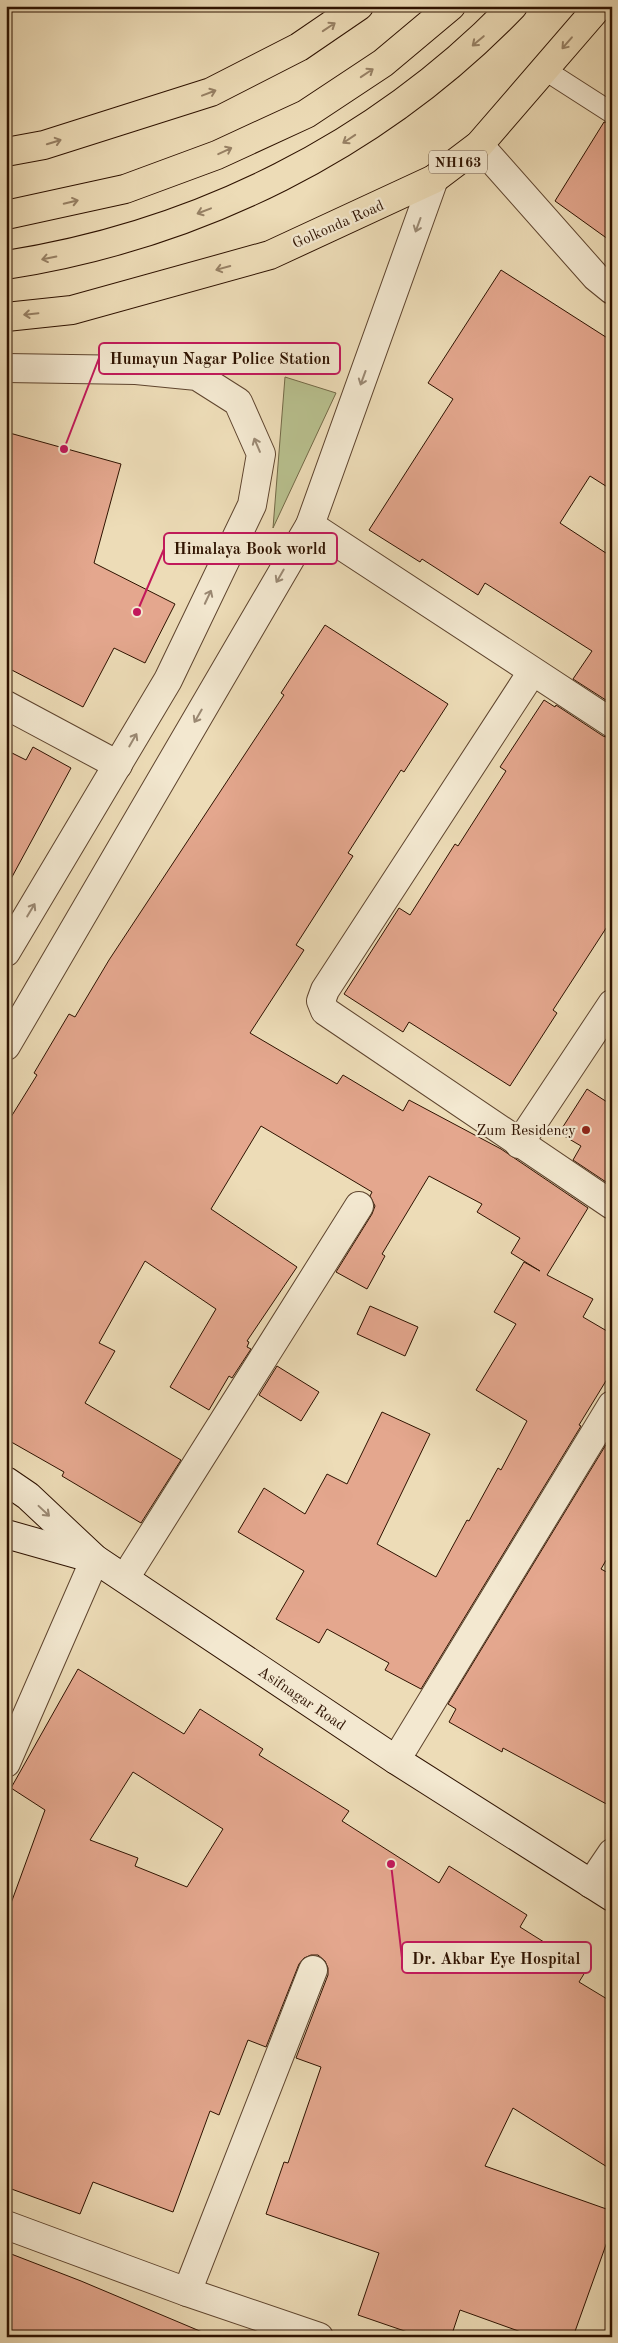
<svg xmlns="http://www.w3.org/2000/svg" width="618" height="2343" font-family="'Old Standard TT',serif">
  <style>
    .green { fill: #b8c08e; stroke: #736947 }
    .building { fill: #e4a78e; stroke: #2e1200; fill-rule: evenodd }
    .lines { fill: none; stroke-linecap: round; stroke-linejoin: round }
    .service-casing { stroke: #5e442e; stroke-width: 22 }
    .minor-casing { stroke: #5e442e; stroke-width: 30 }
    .tertiary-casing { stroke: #5e442e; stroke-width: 30 }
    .secondary-casing { stroke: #2e1200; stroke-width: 30 }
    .trunk-casing { stroke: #2e1200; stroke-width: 30 }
    .motorway-casing { stroke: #2e1200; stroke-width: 30 }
    .service { stroke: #f3e8d0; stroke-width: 20 }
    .minor { stroke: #f3e8d0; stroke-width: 28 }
    .tertiary { stroke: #f3e8d0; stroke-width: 28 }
    .secondary { stroke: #f3e8d0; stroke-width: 28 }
    .trunk { stroke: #eddcb7; stroke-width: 28 }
    .motorway { stroke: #eddcb7; stroke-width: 28 }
    .oneway { stroke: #978165 }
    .oneway2 { stroke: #9a8872 }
    .poi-dot { fill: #8f2418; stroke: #f3e8d0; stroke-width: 2 }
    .labels { text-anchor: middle; stroke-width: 4.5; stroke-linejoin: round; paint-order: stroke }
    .shield { fill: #f3e8d0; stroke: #69523e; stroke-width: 1 }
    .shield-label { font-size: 14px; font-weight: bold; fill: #2e1200 }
    .street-label { font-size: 15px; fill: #2e1200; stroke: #f3e8d0 }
    .poi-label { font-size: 15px; fill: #2e1200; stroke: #f3e8d0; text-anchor: end }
    .leader { fill: none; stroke: #c2185b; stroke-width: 2 }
    .callout-dot { fill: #c2185b; stroke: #f3e8d0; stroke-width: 2 }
    .callout { fill: #f3e8d0; stroke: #c2185b; stroke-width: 2 }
    .callout-label { font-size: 16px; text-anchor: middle; font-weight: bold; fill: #2e1200 }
  </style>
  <rect width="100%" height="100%" fill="#eddcb7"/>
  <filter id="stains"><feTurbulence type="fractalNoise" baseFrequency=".004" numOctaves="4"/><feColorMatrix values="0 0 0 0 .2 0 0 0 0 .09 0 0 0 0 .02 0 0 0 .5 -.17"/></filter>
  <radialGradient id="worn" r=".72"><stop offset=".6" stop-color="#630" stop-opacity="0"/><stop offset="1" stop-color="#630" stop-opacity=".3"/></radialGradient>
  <polygon class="green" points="285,377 336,393 273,528"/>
  <g class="building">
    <polygon points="604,122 612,125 612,242 555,201"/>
    <polygon points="501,270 612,341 612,490 590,476 560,523 612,557 612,704 573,679 592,651 485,583 478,595 422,559 420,562 369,530 453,399 428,383"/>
    <polygon points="6,432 121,464 94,563 175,604 145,663 114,648 83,707 6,667"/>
    <polygon points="325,625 448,704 404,772 401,770 348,853 353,856 296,945 304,950 250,1033 337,1084 343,1075 403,1111 409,1100 501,1149 588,1208 547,1275 593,1299 583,1317 612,1334 612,1371 579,1425 581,1426 421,1689 385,1670 389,1663 327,1629 319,1643 276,1619 304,1571 238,1532 264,1488 305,1514 327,1474 347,1484 382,1412 430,1434 377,1544 436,1577 467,1520 469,1521 498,1468 501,1470 527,1421 476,1390 516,1324 494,1312 524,1262 540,1271 511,1253 520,1238 477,1212 482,1204 429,1176 382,1254 385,1256 367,1289 336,1272 372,1214 375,1206 370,1196 372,1192 261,1126 211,1209 297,1267 247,1341 249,1342 247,1347 251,1349 232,1378 229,1376 209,1410 170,1387 216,1309 145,1261 99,1343 115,1351 85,1403 181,1460 141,1523 62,1476 64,1472 6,1439 6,1125 37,1075 34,1073 69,1014 75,1017 109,960 284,695 281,693"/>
    <polygon points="544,700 555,707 556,705 603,736 612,739 612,919 553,1010 557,1013 510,1086 409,1022 403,1032 344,994 399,908 410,915 455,844 458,846 506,771 500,767"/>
    <polygon points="33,747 71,768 6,888 6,750 26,760"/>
    <polygon points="587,1089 607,1102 612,1094 612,1186 573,1160 581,1146 559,1133"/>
    <polygon points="370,1306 418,1327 405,1356 357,1334"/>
    <polygon points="277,1366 319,1392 301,1421 259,1395"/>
    <polygon points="607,1443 612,1445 612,1550 601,1569 612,1575 612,1807 503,1748 502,1752 449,1722 456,1709 448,1704"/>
    <path d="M78,1669L184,1734L200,1709L263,1749L259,1755L349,1811L342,1821L439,1883L449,1866L527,1915L520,1927L587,1969L579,1982L612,2002V2170L513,2108L485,2166L612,2211V2228L573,2337H535L460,2310L451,2337H422L358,2315L379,2253L266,2214L284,2162L288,2163L321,2067L296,2058L328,1975V1968L325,1961L318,1955H311L304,1958L299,1964L266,2047L248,2040L219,2115L210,2111L173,2212L93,2182L80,2214L6,2187V1917L45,1810L11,1788ZM133,1772L223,1829L187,1887L135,1866L138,1858L90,1840Z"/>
    <polygon points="6,2252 81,2281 214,2337 6,2337"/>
  </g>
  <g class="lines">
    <defs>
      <polyline id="service" points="545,70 612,113"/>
      <g id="minor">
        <polyline points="310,525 612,723"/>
        <polyline points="532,672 325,990 321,1001 325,1011 612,1205"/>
        <polyline points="6,705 118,765"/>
        <polyline points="519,1144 612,1004"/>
        <polyline points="125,1578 359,1206"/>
        <polyline points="396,1760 612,1405"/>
        <polyline points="6,1763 95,1559"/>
        <polyline points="591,1884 612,1853"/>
        <polyline points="6,2225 187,2292 319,2337"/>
        <polyline points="187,2292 313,1970"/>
      </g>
      <g id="tertiary">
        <polyline points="479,145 596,277 612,290"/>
        <polyline points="6,368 136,370 197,376 238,402 261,454 252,505 168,680 6,952"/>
        <polyline points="6,1046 310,525 434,179"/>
      </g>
      <g id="secondary">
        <polyline points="6,1481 28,1496 95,1559 396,1760 612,1897"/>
        <polyline points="6,1534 91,1558"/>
      </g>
      <g id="trunk">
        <polyline points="6,152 44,145 211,92 299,47 359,6"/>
        <polyline points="6,317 72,310 270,255 434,179 479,145 599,6"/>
      </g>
      <g id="motorway">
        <polyline points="6,215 125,189 217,155 306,114 383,63 451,6"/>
        <path d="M6,265C198,235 378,146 513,6"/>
      </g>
    </defs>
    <use href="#service" class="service-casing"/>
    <use href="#minor" class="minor-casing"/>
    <use href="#tertiary" class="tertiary-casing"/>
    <use href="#secondary" class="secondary-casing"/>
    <use href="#trunk" class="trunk-casing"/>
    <use href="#motorway" class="motorway-casing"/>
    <use href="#service" class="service"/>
    <use href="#minor" class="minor"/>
    <use href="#tertiary" class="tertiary"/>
    <use href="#secondary" class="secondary"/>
    <use href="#trunk" class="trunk"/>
    <use href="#motorway" class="motorway"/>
  </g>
  <defs><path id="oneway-shaft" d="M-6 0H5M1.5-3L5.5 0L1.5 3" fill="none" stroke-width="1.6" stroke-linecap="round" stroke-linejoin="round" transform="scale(1.25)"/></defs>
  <g class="oneway">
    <use href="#oneway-shaft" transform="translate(329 27) rotate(-34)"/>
    <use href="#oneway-shaft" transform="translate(478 41) rotate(140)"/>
    <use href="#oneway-shaft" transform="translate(567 43) rotate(131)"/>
    <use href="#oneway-shaft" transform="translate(367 73) rotate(-34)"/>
    <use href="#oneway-shaft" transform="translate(209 93) rotate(-21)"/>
    <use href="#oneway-shaft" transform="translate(349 139) rotate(146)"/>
    <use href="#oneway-shaft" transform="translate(54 142) rotate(-17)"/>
    <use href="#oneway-shaft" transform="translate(225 151) rotate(-25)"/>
    <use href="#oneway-shaft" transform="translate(71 202) rotate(-13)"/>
    <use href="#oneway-shaft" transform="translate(204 211) rotate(159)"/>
    <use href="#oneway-shaft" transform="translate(49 258) rotate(169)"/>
    <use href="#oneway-shaft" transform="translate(223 268) rotate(165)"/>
    <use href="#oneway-shaft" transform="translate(31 314) rotate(174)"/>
  </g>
  <g class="oneway2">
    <use href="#oneway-shaft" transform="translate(418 225) rotate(110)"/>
    <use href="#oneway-shaft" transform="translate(363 378) rotate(110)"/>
    <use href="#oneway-shaft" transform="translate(257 445) rotate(-113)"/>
    <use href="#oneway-shaft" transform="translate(280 576) rotate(120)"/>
    <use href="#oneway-shaft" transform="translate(208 597) rotate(-65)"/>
    <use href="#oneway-shaft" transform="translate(198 716) rotate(120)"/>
    <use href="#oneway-shaft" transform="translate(133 740) rotate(-60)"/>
    <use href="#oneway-shaft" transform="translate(31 910) rotate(-59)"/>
    <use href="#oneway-shaft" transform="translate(44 1511) rotate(43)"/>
  </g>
  <circle class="poi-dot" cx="586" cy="1130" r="5"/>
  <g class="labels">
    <rect class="shield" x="429" y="150.5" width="58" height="23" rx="4"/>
    <g class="shield-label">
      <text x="458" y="167">NH163</text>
    </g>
    <g class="street-label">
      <text transform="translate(338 224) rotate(-24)" y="5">Golkonda Road</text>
      <text transform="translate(302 1698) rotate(34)" y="5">Asifnagar Road</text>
    </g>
    <g class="poi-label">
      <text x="576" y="1135">Zum Residency</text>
    </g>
  </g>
  <path class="leader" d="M64 449L99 358M137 612L164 549M391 1864L402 1958"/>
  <g class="callout-dot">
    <circle cx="64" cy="449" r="5"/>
    <circle cx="137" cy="612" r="5"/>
    <circle cx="391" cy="1864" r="5"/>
  </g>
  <g class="callout">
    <rect x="99" y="343" width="241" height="31" rx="5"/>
    <rect x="164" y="533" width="173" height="31" rx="5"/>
    <rect x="402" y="1942" width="189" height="31" rx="5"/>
  </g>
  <g class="callout-label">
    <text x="220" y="364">Humayun Nagar Police Station</text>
    <text x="250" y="554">Himalaya Book world</text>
    <text x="496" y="1964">Dr. Akbar Eye Hospital</text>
  </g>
  <rect width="618" height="2343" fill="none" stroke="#eddcb7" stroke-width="25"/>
  <rect x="8" y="8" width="603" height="2328" fill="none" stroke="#2e1200" stroke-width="2.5"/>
  <rect x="12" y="12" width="593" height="2318" fill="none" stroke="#2e1200"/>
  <rect width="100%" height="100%" filter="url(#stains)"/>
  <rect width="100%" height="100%" fill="url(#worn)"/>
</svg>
